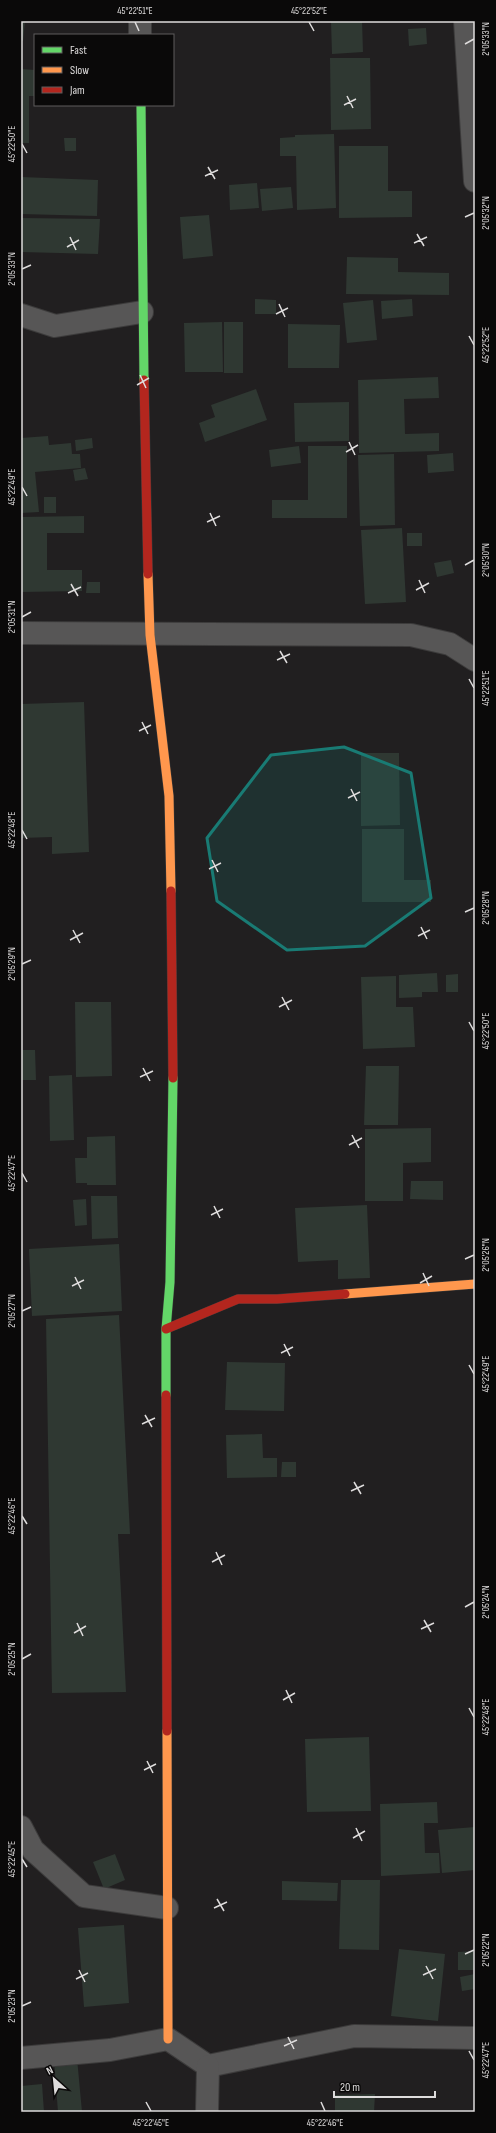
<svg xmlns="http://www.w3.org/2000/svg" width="496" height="2133" font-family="'Sofia Sans Condensed',sans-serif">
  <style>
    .building { fill: #2f3832 }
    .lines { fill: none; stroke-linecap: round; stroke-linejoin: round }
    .street-casing { stroke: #3c3b3b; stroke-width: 24 }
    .fast-casing { stroke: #3c3b3b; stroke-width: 10 }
    .slow-casing { stroke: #3c3b3b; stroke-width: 10 }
    .jam-casing { stroke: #3c3b3b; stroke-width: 10 }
    .street { stroke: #575656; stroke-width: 22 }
    .fast { stroke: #63d668; stroke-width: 9 }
    .slow { stroke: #ff974d; stroke-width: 9 }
    .jam { stroke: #b3261e; stroke-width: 9 }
    .marked { fill: #197b74; fill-opacity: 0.2; stroke: #197b74; stroke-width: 3; stroke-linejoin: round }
    .ticks { fill: none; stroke: #dedcdc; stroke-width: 1.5 }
    .neatline { fill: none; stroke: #dedcdc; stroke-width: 1.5 }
    .ticks-label { font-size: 10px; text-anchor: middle; fill: #dedcdc }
  </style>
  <rect width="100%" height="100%" fill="#211f20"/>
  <g class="building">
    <polygon points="21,21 25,21 23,41 21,41"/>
    <polygon points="331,21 362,21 363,52 332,54"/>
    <polygon points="426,28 427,44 409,46 408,29"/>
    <polygon points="330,58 370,58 371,129 331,130"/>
    <polygon points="21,69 35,70 35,96 29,96 29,143 21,143"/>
    <polygon points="334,134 336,208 297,210 296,156 280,156 280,138 295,137 295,135"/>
    <polygon points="64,138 76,138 76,151 65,151"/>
    <polygon points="339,146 388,146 388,191 412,191 412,217 339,218"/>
    <polygon points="21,177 98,180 97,216 21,214"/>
    <polygon points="257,183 259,208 230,210 229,185"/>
    <polygon points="291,187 293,208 262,211 260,189"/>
    <polygon points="209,215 213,256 183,259 180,217"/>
    <polygon points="21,218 100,219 98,254 21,252"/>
    <polygon points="347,257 398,258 398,272 449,273 449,295 346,294"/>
    <polygon points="255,299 276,300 276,314 255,314"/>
    <polygon points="412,299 413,316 382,319 381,301"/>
    <polygon points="373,300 377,340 347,343 343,303"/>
    <polygon points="222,322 223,372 185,372 184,323"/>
    <rect x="224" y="322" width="19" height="51"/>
    <polygon points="288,324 340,325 339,368 288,368"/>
    <polygon points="438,377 439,398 404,399 405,434 439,433 439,451 359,453 358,380"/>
    <polygon points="256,389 267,420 205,442 199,423 215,417 211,405"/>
    <polygon points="349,402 349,441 295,442 294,403"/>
    <polygon points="48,436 49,445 71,443 72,454 80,454 81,468 35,472 39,512 21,513 21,438"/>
    <polygon points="92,438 93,448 76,451 75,440"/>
    <polygon points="299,446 301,463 271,467 269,450"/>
    <polygon points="308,446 347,446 347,518 272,518 272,500 308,500"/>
    <polygon points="453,453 454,471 428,473 427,455"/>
    <polygon points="394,454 395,525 360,526 358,455"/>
    <polygon points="85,468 88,479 75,481 73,470"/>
    <rect x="44" y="497" width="12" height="16"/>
    <polygon points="84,516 84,533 47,533 47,570 82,570 82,591 21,592 21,517"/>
    <polygon points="402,528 406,602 365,604 361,530"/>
    <rect x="407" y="533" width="15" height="13"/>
    <polygon points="451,560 454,573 437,577 434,563"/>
    <polygon points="87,582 100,582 100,593 86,593"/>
    <polygon points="84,702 89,852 52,854 52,837 21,838 21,704"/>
    <polygon points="361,753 399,753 400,825 361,826"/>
    <polygon points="362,829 404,829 404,880 431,880 431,902 362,902"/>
    <polygon points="437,973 438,992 422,992 422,997 399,998 399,975"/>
    <polygon points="458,974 458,992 446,992 446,975"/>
    <polygon points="396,976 396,1007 413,1007 415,1047 363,1049 361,977"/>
    <polygon points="75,1002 111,1002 112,1076 76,1077"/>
    <polygon points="21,1050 35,1050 36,1080 21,1080"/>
    <polygon points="366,1066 399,1066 398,1125 364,1125"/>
    <polygon points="72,1075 74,1140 50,1141 49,1076"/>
    <polygon points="431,1128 431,1162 403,1163 403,1201 365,1201 365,1129"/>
    <polygon points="115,1136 116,1185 87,1185 87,1183 76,1183 75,1158 87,1158 87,1137"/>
    <polygon points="411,1181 443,1181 443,1200 410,1199"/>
    <polygon points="91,1196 117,1196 118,1238 92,1239"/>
    <polygon points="86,1199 87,1225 75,1226 73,1200"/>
    <polygon points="367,1205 370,1278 338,1279 338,1260 298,1262 295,1208"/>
    <polygon points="119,1244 122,1311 32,1316 29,1249"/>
    <polygon points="119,1315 130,1534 118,1534 126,1692 52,1693 46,1319"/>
    <polygon points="227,1362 285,1363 284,1411 225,1410"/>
    <polygon points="262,1434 263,1458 277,1458 277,1477 227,1478 226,1435"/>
    <polygon points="282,1462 296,1462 296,1477 281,1477"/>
    <polygon points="369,1737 371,1811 307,1812 305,1739"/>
    <polygon points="437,1802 438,1823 424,1823 425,1853 439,1853 440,1873 381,1876 380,1804"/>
    <polygon points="475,1827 475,1870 442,1873 438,1830"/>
    <polygon points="115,1854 125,1880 104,1889 93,1862"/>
    <polygon points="341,1880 380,1880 379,1950 339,1949"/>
    <polygon points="282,1881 338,1883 337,1901 282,1900"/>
    <polygon points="124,1925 129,2003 84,2007 78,1928"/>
    <polygon points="399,1949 445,1954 438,2021 391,2016"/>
    <polygon points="475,1951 475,1970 458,1970 458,1952"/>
    <polygon points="475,1974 475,1989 462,1991 460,1977"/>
    <polygon points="77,2058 82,2112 58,2112 54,2060"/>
    <polygon points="42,2084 44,2112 21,2112 21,2086"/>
    <polygon points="375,2094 374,2112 335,2112 335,2095"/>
  </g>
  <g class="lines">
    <defs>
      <g id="street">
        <polyline points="140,21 140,35"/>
        <polyline points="465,21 475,181"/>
        <polyline points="21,315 55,326 142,312"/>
        <polyline points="21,633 411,635 450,644 475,660"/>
        <polyline points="21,1827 33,1850 84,1896 167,1908"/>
        <polyline points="21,2058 110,2050 168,2039 208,2066 354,2036 475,2038"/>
        <polyline points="207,2112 208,2066"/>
      </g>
      <g id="fast">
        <polyline points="141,105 144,380"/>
        <polyline points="166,1395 166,1329 170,1282 173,1078"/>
      </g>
      <g id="slow">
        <polyline points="148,574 150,635 169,796 171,891"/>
        <polyline points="345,1294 475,1284"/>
        <polyline points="167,1731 168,2039"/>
      </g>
      <g id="jam">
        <polyline points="144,380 148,574"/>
        <polyline points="171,891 173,1078"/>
        <polyline points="166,1329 238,1299 277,1299 345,1294"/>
        <polyline points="166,1395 167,1731"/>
      </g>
    </defs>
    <use href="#street" class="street-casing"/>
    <use href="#fast" class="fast-casing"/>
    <use href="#slow" class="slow-casing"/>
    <use href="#jam" class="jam-casing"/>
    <use href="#street" class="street"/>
    <use href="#fast" class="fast"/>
    <use href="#slow" class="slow"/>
    <use href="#jam" class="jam"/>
  </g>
  <path class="marked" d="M344,747L411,773L431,898L365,946L287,950L217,901L207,838L271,755Z"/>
  <path class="ticks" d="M135,22L139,31M309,22L314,31M465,44L474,39M347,96L353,108M344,105L356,99M22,144L27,153M208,167L215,179M205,176L218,170M465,217L474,213M417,234L424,246M70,237L76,250M414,243L427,237M67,247L79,240M22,269L31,265M279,304L285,317M276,314L288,308M469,336L474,345M140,375L146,388M137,385L149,378M349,442L355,455M346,452L358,445M22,487L27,496M210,513L216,526M207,522L220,516M465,565L474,560M419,580L425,593M71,584L78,596M416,590L429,583M68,593L81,587M22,617L31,612M280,651L287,663M277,660L290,654M469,679L474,688M142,722L148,734M139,731L151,725M351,789L357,801M348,798L360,792M22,830L27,839M212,860L218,872M209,869L221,863M465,912L474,908M421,927L427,939M73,930L80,943M418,936L430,930M70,940L83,933M22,964L31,960M282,997L289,1010M279,1007L292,1000M469,1022L474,1031M143,1068L150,1081M140,1077L153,1071M352,1135L359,1148M349,1145L362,1138M22,1173L27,1182M214,1206L220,1218M211,1215L223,1209M465,1259L474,1255M423,1273L429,1286M75,1277L81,1289M420,1283L432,1276M72,1286L84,1280M22,1311L31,1307M284,1344L290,1356M281,1353L293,1347M469,1365L474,1374M145,1415L152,1427M142,1424L155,1418M354,1482L361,1494M351,1491L364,1485M22,1516L27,1524M216,1552L222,1565M212,1562L225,1555M465,1607L474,1602M424,1620L431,1632M77,1623L83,1636M421,1629L434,1623M74,1633L86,1626M22,1659L31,1654M286,1690L292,1703M283,1700L295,1693M469,1708L474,1717M147,1761L153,1773M144,1770L156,1764M356,1828L362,1841M353,1838L365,1831M22,1859L27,1867M217,1899L224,1911M214,1908L227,1902M465,1954L474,1950M426,1966L433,1979M79,1970L85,1982M423,1975L436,1969M76,1979L88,1973M22,2006L31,2002M288,2037L294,2049M284,2046L297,2040M469,2051L474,2060M146,2102L151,2111M321,2102L325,2111"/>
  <rect width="496" height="2133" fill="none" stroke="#0a0909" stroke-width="44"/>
  <rect x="34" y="34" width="140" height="72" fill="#0a0909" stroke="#5f5d5d"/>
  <rect x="42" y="47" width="20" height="6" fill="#63d668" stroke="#5f5d5d"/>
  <text x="70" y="54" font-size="12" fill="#dedcdc">Fast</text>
  <rect x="42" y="67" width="20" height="6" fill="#ff974d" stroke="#5f5d5d"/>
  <text x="70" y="74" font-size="12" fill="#dedcdc">Slow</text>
  <rect x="42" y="87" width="20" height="6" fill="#b3261e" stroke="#5f5d5d"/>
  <text x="70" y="94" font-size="12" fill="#dedcdc">Jam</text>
  <g transform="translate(54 2079) rotate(333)" stroke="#0a0909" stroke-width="3" paint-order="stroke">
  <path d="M0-3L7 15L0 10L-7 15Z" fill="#dedcdc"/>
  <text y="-6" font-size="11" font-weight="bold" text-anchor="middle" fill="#dedcdc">N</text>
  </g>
  <path d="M334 2091v6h101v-6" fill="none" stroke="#dedcdc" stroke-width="2"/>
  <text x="340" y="2091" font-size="12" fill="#dedcdc" stroke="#0a0909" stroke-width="3" paint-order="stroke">20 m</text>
  <rect x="22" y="22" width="452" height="2089" class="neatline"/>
  <g class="ticks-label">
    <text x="135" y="14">45°22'51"E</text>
    <text x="309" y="14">45°22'52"E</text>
    <text transform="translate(485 39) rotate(-90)" y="4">2°05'33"N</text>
    <text transform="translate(11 144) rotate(-90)" y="4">45°22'50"E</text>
    <text transform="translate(485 213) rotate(-90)" y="4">2°05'32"N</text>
    <text transform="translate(11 269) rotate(-90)" y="4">2°05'33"N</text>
    <text transform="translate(485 345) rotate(-90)" y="4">45°22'52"E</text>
    <text transform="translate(11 487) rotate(-90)" y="4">45°22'49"E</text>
    <text transform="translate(485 560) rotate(-90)" y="4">2°05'30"N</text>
    <text transform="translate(11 617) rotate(-90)" y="4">2°05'31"N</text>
    <text transform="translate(485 688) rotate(-90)" y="4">45°22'51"E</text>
    <text transform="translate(11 830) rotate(-90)" y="4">45°22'48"E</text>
    <text transform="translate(485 908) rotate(-90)" y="4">2°05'28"N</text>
    <text transform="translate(11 964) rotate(-90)" y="4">2°05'29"N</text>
    <text transform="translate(485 1031) rotate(-90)" y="4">45°22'50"E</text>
    <text transform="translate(11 1173) rotate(-90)" y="4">45°22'47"E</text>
    <text transform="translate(485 1255) rotate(-90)" y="4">2°05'26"N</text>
    <text transform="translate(11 1311) rotate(-90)" y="4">2°05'27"N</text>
    <text transform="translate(485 1374) rotate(-90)" y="4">45°22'49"E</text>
    <text transform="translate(11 1516) rotate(-90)" y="4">45°22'46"E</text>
    <text transform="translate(485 1602) rotate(-90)" y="4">2°05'24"N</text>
    <text transform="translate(11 1659) rotate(-90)" y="4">2°05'25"N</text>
    <text transform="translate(485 1717) rotate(-90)" y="4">45°22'48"E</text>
    <text transform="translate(11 1859) rotate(-90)" y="4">45°22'45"E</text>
    <text transform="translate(485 1950) rotate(-90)" y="4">2°05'22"N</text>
    <text transform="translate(11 2006) rotate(-90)" y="4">2°05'23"N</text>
    <text transform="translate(485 2060) rotate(-90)" y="4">45°22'47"E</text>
    <text x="151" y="2126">45°22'45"E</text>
    <text x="325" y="2126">45°22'46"E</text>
  </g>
</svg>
